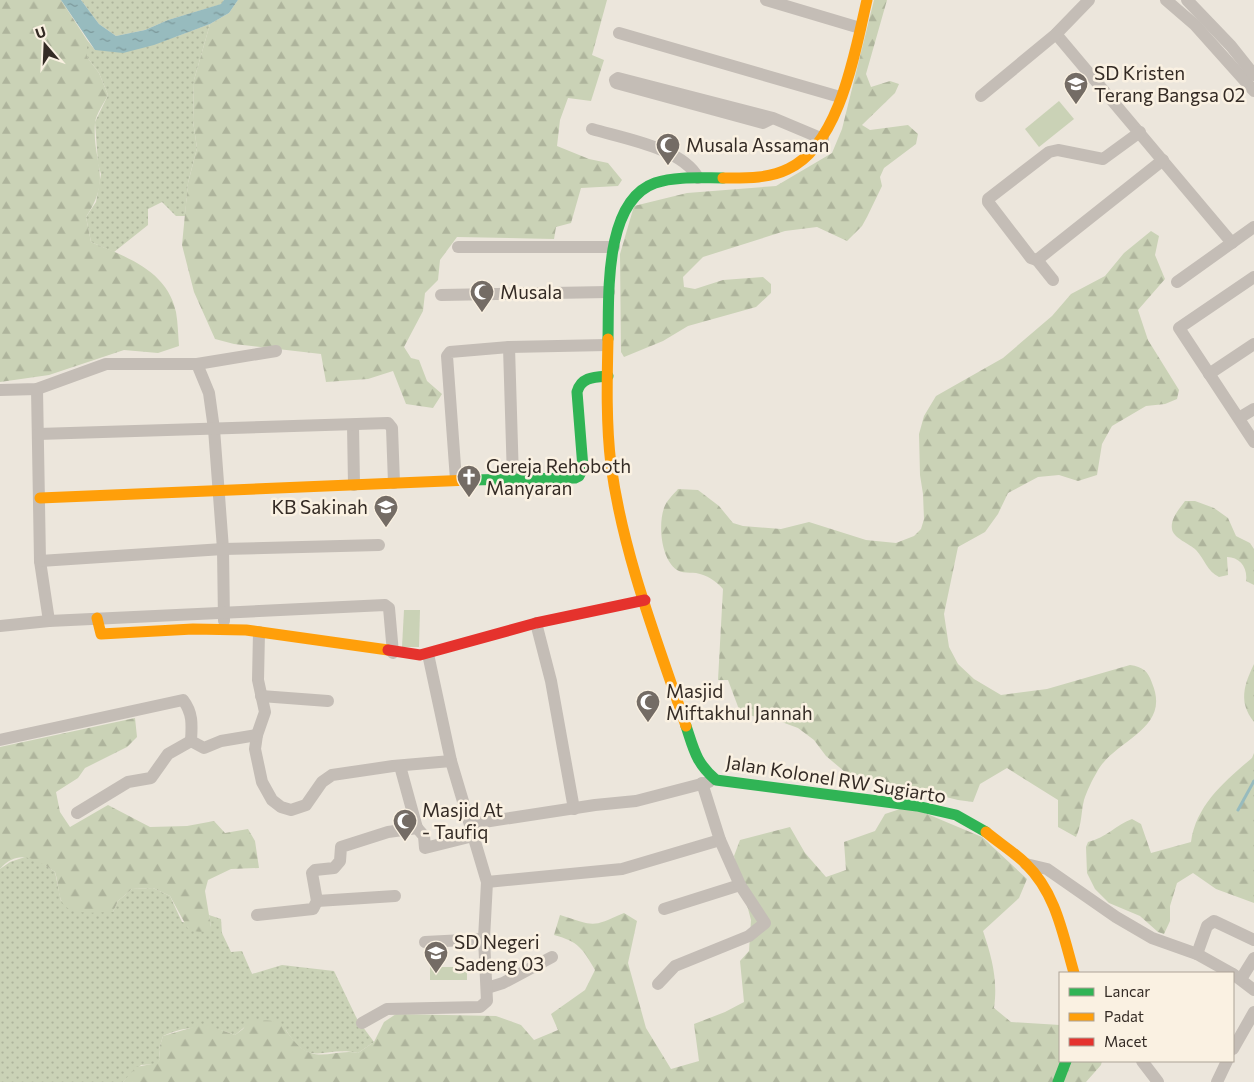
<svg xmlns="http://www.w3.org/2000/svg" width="1254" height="1082" font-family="Commissioner,sans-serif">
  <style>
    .grass { fill: url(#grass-dots) }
    .forest { fill: url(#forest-firs) }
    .park { fill: #cad2b6 }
    .water { fill: url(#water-ripples) }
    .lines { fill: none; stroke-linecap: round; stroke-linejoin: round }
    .stream { stroke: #97bbbe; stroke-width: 3 }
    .street { stroke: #c4bdb6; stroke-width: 12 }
    .fast { stroke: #30b455; stroke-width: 11 }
    .slow { stroke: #ff9f0a; stroke-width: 11 }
    .jam { stroke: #e5322d; stroke-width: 11 }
    .labels { text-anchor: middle; stroke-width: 5; stroke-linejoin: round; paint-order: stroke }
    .poi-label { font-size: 19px; fill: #342b25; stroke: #faf1e2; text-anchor: start }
    .street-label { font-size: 19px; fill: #342b25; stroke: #faf1e2 }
  </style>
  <defs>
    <pattern id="grass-dots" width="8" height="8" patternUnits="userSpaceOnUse" patternTransform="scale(1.25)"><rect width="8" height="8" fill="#cad2b6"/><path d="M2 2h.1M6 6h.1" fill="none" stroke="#aeb49c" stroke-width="1.8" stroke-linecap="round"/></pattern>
    <pattern id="forest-firs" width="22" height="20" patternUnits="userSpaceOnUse" patternTransform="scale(1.25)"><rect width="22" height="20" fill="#cad2b6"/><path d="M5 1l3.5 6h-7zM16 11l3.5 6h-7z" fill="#aeb49c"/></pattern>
    <pattern id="water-ripples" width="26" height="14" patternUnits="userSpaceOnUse" patternTransform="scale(1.25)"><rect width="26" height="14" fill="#97bbbe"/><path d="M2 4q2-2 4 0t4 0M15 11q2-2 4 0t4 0" fill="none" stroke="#7c989a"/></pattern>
  </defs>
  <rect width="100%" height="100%" fill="#ece6dc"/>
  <g class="grass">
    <polygon points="81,0 224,0 222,4 168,20 145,30 116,36 99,24"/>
    <polygon points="210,24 194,80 193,121 197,148 188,183 185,216 176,216 162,202 148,209 148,225 114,252 91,242 86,217 96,202 101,174 98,164 95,122 108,95 99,73 87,57 87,40 95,50 175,37"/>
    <path d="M28,856L38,860L55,872L61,901L113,912L118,901L132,889L153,888L170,896L182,922L211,927L209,915L221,919L222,933L231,952L242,951L252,974L282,965L334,971L357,1019L374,1042L358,1053C324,1045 310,1070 286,1030L247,1025L235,1035C210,1025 188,1025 163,1036L159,1049L160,1059L157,1064L141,1065L123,1082H0V869L10,862Z"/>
  </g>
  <g class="forest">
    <path d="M0,0H61L87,40V57L99,73L108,95C104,103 96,114 95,123C92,165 113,176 86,217L91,242C126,257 167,270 176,312C178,323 178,335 179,346L158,353L124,350L49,375L0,382Z"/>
    <polygon points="238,0 607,0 592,55 604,60 591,101 568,98 560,120 557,146 589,159 608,163 622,180 618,186 581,188 571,223 556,227 554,239 457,237 440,260 438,280 425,293 423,311 404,347 411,358 419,360 427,381 442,394 433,408 406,404 393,371 368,379 326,382 321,354 234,344 215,339 194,292 182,245 188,183 197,148 193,121 194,80 210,24 229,13"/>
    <polygon points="874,0 887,0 866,74 871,87 890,81 899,84 895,93 862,125 870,130 908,125 918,134 916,144 884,168 880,177 882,186 867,217 862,226 847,241 817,227 785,231 703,257 683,277 684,287 695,289 723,280 763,277 771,284 771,293 756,307 688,326 663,341 624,357 621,352 620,254 634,206 687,193 776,186 832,153 842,129"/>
    <path d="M1151,231L1159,236L1155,255L1165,279L1138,310L1148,340L1179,390L1177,399L1165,404L1146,406L1112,426L1102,444L1097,475L1078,481L1059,475L1038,477L1008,493L998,514L985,532L958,547L944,614L949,647L958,664L974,679L1001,695L1047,689L1130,665C1143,667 1148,671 1152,683C1172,730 1114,739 1097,772C1092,780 1087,791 1084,800C1081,812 1082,824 1076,837L1058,827V800L1007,768L980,784L973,802L958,800L845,772L826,756L814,740L798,728L779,721L759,718L740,712L728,680H718L723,589C716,581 707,575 696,573C690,572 683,574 677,570C661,559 658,525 664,508C666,501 674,494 678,489L698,490L719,506L733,523L743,526L781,529L809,522L866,540L896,543L914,536L921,529L924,519L923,494L920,475L919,434L924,416L936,396L1003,358L1052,316L1071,294L1105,276L1124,253Z"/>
    <path d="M1185,501H1195L1214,508L1228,518L1236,536L1250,543L1254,549V585L1246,581C1248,568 1240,557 1227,557L1228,575L1219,577C1207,571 1205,560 1196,550C1190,544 1173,538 1172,529C1170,519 1180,508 1185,501Z"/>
    <path d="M1254,664V722C1238,702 1244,685 1254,664Z"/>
    <path d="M135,718L137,737L127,747L85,768L78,778L56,792L60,812L70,827L108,805L150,827L187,826L214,821L225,833L248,829L255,841L259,868L231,869L208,880L205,891L211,927C204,934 196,932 188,929L170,896L153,888L132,889L118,901L113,912C99,912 67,917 61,900C58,892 58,881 55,872C37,859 18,848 0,869V747Z"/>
    <path d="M1254,753V903L1216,889L1193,873L1177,883L1170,906V921L1164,934L1158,932L1140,916L1109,903L1095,889L1087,873L1086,847L1088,842C1106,838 1116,825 1132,819L1141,824L1151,853L1191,842C1196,805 1225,781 1252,758Z"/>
    <path d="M900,809L920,811L982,837L1027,879L1019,898L983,931C992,958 998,980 994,1008L1011,1022L1060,1025V1061H1102L1101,1065L1086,1082H123L136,1067L157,1063L160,1059L159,1049L163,1036L204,1024L235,1035L243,1029L249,1020C257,1021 265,1020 273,1021C288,1024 290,1046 311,1053C325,1058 342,1049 358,1053L374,1042L384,1022L396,1014L496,1016L521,1025L534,1040L558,1030L551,1014L585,990L595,970C582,948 579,942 554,935L560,915C596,926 590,928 624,913L637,921L628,963L646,1028L671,1069L699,1061L694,1024L725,1012L744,1002L740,961L749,951L751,920L734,856L740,840L790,827L805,853L826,877L846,870L844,842L875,831L885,814Z"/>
  </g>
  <g class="park">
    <polygon points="1059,101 1074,119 1039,147 1025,129"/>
    <polygon points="404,610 420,610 419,647 402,647"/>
    <polygon points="467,967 467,980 430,980 430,967"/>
  </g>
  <polygon class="water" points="61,0 81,0 99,24 116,36 145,30 168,20 221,4 224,0 238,0 229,13 210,24 154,45 123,53 95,50"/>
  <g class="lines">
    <polyline class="stream" points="1238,810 1254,781"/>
    <g class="street">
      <polyline points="766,0 860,28"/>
      <polyline points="1166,0 1195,25 1254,91"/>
      <polyline points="1187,0 1231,46 1254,75"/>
      <polyline points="619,33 840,97"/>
      <polyline points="1056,34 1232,243"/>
      <polyline points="981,96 1056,34 1089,0"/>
      <polyline points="773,118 763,123 616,83 615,80 618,78 773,118 823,139"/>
      <path d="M592,129C622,138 683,148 698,178"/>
      <polyline points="1140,132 1103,159 1058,150 1049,152 988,199 988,202 1031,258 1037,260 1163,160"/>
      <polyline points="458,247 614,247"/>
      <polyline points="1037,260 1053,280"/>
      <polyline points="1254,277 1179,328 1254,442"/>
      <polyline points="1177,282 1254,227"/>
      <polyline points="441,295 609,292"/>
      <polyline points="509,347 513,479"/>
      <polyline points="197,364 209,393 214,429 223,549 224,621"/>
      <polyline points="1209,374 1254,344"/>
      <polyline points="37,389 40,561 49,621"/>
      <polyline points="0,390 37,389 106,364 197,364 276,351"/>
      <polyline points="1239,418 1254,409"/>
      <polyline points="353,425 354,485"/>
      <polyline points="38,434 388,423 392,428 394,483"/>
      <polyline points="456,480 447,356 450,352 509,347 607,345"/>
      <polyline points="40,561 223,549 379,545"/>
      <polyline points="536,623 551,681 574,809"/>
      <polyline points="0,626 49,621 385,605 389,608 393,653"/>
      <polyline points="259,632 258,680 265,712 257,735 255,749 262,782 272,800 281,807 291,810 306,805 322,782 332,775 393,766 451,761"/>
      <polyline points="261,696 328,701"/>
      <path d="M0,740L183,700C193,713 192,725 191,741L204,748L221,741L257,735"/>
      <polyline points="400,766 417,828"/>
      <polyline points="77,813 128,782 151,778 168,754 191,741"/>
      <polyline points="471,824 595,805 636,801 709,782"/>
      <polyline points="417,828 424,836 425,848 473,836"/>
      <polyline points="1026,864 1047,869 1116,917 1152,938 1197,954 1231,973"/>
      <polyline points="487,882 622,869 720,840"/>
      <polyline points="317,901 395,896"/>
      <polyline points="664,909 740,885"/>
      <polyline points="257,915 313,909 317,901 312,873 315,870 334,868 340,861 341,847 388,832 417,828"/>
      <polyline points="425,942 484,939"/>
      <polyline points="1197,954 1207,926 1214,921 1254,940"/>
      <polyline points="1233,974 1254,990"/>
      <polyline points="1241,979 1254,958"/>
      <polyline points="658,984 675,966 749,936 765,923 740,885 720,840 702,783"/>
      <polyline points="487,988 503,983 552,957"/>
      <polyline points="362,1023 387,1009 480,1007 487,1001 484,939 487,882 451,761 428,654"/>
      <polyline points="1233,1049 1254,1012"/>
      <polyline points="1142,1061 1158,1082"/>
      <polyline points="1217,1082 1227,1061"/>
    </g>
    <g class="fast">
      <path d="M608,339C609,294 604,201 655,183C676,176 701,178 723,178"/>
      <path d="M470,480L575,478L579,476L583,468L577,392C581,377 594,377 608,376"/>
      <path d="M686,726C694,750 696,763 716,780L917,806L956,815L986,832"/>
      <polyline points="1058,1082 1066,1061"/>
    </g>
    <g class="slow">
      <path d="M723,178C744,178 768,179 788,169C840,145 855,51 867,0"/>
      <path d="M608,339C607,381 606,424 611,465C623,554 657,641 686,726"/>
      <polyline points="40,498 470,480"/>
      <polyline points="97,618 101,634 193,629 246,630 388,650"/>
      <path d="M986,832C999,843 1014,852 1026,864C1056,893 1063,935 1074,973"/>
    </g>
    <polyline class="jam" points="388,650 420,655 536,623 645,600"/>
  </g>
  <defs>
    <symbol id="school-pin" viewBox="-11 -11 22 30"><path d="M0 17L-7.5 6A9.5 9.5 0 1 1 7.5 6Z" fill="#746c65" stroke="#faf1e2"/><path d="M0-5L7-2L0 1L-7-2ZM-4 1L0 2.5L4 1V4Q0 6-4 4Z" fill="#fff"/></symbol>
    <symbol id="mosque-pin" viewBox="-11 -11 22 30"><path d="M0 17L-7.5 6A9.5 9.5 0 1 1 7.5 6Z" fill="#746c65" stroke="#faf1e2"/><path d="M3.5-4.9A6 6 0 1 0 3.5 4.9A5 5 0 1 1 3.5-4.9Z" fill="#fff"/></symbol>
    <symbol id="church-pin" viewBox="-11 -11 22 30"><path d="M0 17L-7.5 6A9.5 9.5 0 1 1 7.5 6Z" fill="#746c65" stroke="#faf1e2"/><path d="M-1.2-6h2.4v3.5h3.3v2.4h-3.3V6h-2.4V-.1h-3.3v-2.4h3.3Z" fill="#fff"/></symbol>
  </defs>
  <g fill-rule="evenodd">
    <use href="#school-pin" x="1062" y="70" width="28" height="38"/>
    <use href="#mosque-pin" x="654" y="131" width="28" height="38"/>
    <use href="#mosque-pin" x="468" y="278" width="28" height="38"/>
    <use href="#church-pin" x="455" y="463" width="28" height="38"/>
    <use href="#school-pin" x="372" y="493" width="28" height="38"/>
    <use href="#mosque-pin" x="634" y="688" width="28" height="38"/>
    <use href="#mosque-pin" x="391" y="807" width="28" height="38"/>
    <use href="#school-pin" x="422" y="939" width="28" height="38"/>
  </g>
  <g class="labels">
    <g class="poi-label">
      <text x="1094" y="80">SD Kristen<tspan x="1094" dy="22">Terang Bangsa 02</tspan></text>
      <text x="686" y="152">Musala Assaman</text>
      <text x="500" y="299">Musala</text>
      <text x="486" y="473">Gereja Rehoboth<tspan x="486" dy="22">Manyaran</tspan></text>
      <text x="368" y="514" text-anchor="end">KB Sakinah</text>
      <text x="666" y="698">Masjid<tspan x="666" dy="22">Miftakhul Jannah</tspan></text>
      <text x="422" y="817">Masjid At<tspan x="422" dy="22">- Taufiq</tspan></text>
      <text x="454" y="949">SD Negeri<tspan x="454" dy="22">Sadeng 03</tspan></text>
    </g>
    <g class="street-label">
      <text transform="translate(836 779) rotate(9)" y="7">Jalan Kolonel RW Sugiarto</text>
    </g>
  </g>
  <rect x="1059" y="972" width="175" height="90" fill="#faf1e2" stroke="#aba296"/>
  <rect x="1069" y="988" width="25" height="8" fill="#30b455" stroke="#aba296"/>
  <text x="1104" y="997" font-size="15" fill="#342b25">Lancar</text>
  <rect x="1069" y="1013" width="25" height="8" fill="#ff9f0a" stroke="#aba296"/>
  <text x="1104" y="1022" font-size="15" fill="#342b25">Padat</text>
  <rect x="1069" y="1038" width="25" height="8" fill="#e5322d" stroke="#aba296"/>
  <text x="1104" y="1047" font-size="15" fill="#342b25">Macet</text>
  <g transform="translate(45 45) rotate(341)" stroke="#faf1e2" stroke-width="4" paint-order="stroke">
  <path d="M0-4L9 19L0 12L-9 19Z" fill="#342b25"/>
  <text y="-8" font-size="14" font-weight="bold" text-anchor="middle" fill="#342b25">U</text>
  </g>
</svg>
